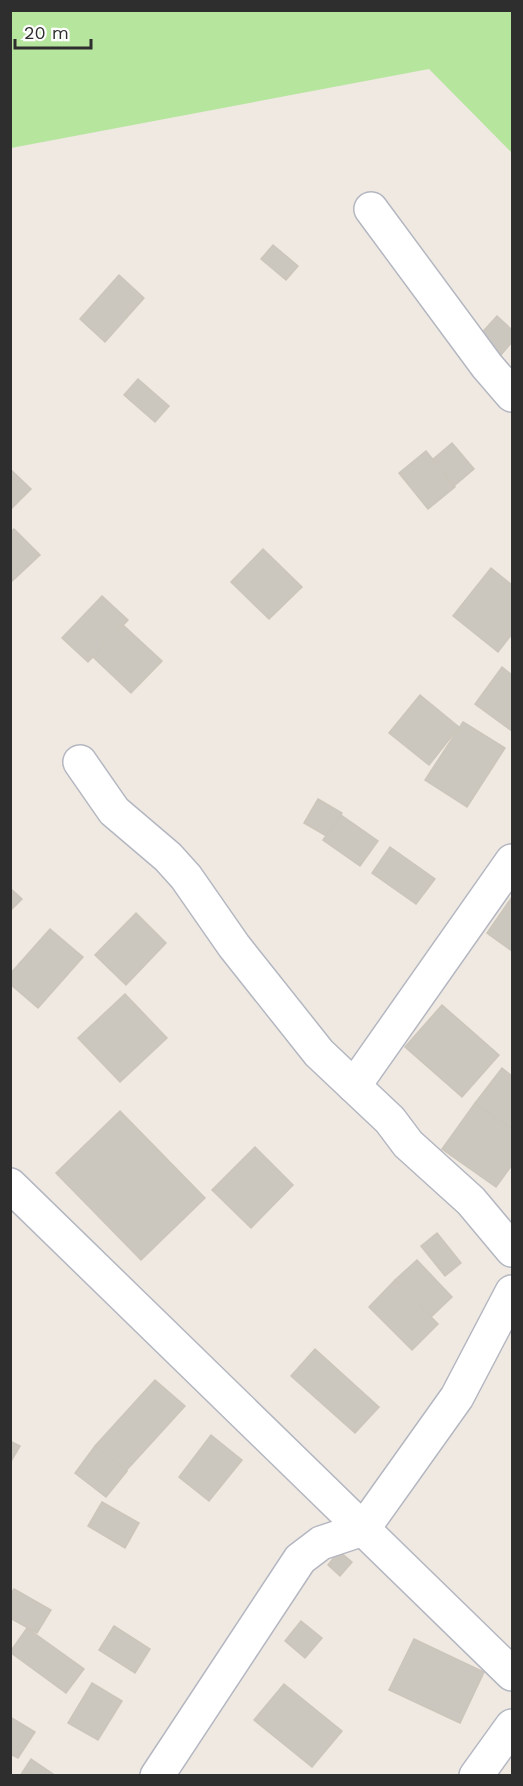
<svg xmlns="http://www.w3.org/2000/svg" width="523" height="1786" font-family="'Work Sans',sans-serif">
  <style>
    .green { fill: #b6e59e }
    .building { fill: #cbc7bf; stroke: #cbc5ba; stroke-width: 1.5 }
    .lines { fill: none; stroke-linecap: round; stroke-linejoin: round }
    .minor-casing { stroke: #b4b7c1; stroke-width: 36 }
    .minor { stroke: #fff; stroke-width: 33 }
  </style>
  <rect width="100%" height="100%" fill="#efe9e1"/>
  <polygon class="green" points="11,10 512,11 512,153 429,69 11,148"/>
  <g class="building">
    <polygon points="273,245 298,266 286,280 261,259"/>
    <polygon points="119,275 144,298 105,342 80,319"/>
    <polygon points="497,316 512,330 512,342 489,369 467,349"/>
    <polygon points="138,379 169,406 155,422 124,395"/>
    <polygon points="452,443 474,469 454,486 432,460"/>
    <polygon points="426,451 455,487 428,509 399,473"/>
    <polygon points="10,469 31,489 10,510"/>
    <polygon points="14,529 40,555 10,583 10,532"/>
    <polygon points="263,549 302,587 269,619 231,582"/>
    <polygon points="491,568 512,585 512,634 498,652 453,616"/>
    <polygon points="102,596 128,620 88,662 62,638"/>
    <polygon points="123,625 162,661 131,693 93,657"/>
    <polygon points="502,667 512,675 512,731 475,704"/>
    <polygon points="420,695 459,727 429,765 389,733"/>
    <polygon points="463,722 505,748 467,807 425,780"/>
    <polygon points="318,799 342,813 328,837 304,823"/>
    <polygon points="341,815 378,841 360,866 323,840"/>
    <polygon points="390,847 435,879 416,904 372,873"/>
    <polygon points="10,888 22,899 10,911"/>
    <polygon points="512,897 512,951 487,933"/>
    <polygon points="136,913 166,943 126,985 95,955"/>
    <polygon points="50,929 83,957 38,1008 10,984 10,974"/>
    <polygon points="125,994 167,1038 120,1082 78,1038"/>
    <polygon points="442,1005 499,1055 462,1097 405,1047"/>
    <polygon points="502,1068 512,1076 512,1132 475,1103"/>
    <polygon points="475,1103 512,1129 512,1165 496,1187 442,1149"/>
    <polygon points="120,1111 205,1198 141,1260 56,1173"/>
    <polygon points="255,1147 293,1185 251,1228 212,1190"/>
    <polygon points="437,1233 461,1263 445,1276 421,1246"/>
    <polygon points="417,1260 452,1297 431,1317 395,1280"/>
    <polygon points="395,1280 438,1324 412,1350 369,1307"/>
    <polygon points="315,1349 379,1407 355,1433 291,1376"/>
    <polygon points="155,1380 185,1406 124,1473 95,1446"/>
    <polygon points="211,1435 242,1460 209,1501 179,1477"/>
    <polygon points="10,1441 20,1446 10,1463"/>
    <polygon points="95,1446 127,1471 106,1497 75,1473"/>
    <polygon points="102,1502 139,1523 125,1548 88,1526"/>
    <polygon points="339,1551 352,1562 340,1576 328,1565"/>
    <polygon points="14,1589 51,1610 37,1633 10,1618 10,1595"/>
    <polygon points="301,1621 322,1638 305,1658 285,1641"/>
    <polygon points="114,1626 150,1649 135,1673 99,1650"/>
    <polygon points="27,1628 84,1669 66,1693 10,1652"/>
    <polygon points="414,1639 484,1672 460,1723 389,1690"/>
    <polygon points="92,1683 122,1701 98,1740 68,1723"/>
    <polygon points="284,1684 342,1731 312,1767 254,1720"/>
    <polygon points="10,1717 35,1732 18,1758 10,1754"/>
    <polygon points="31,1759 56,1776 20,1776"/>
  </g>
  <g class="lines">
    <defs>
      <g id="minor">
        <polyline points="371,209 487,366 512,395"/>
        <polyline points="80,762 114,811 168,857 186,877 234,946 319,1053 390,1120 408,1144 471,1201 512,1250"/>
        <polyline points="354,1086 512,861"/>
        <polyline points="10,1185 512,1674"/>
        <polyline points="157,1776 300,1559 321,1543 363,1529 457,1397 512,1292"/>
        <polyline points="476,1776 512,1726"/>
      </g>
    </defs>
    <use href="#minor" class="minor-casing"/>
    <use href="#minor" class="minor"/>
  </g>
  <rect width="523" height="1786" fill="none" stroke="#2e2e2e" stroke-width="24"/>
  <path d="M15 39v9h76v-9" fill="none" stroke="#2e2e2e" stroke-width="3"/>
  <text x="24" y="39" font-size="18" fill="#2e2e2e" stroke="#ffffff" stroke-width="4.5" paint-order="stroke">20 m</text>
</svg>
